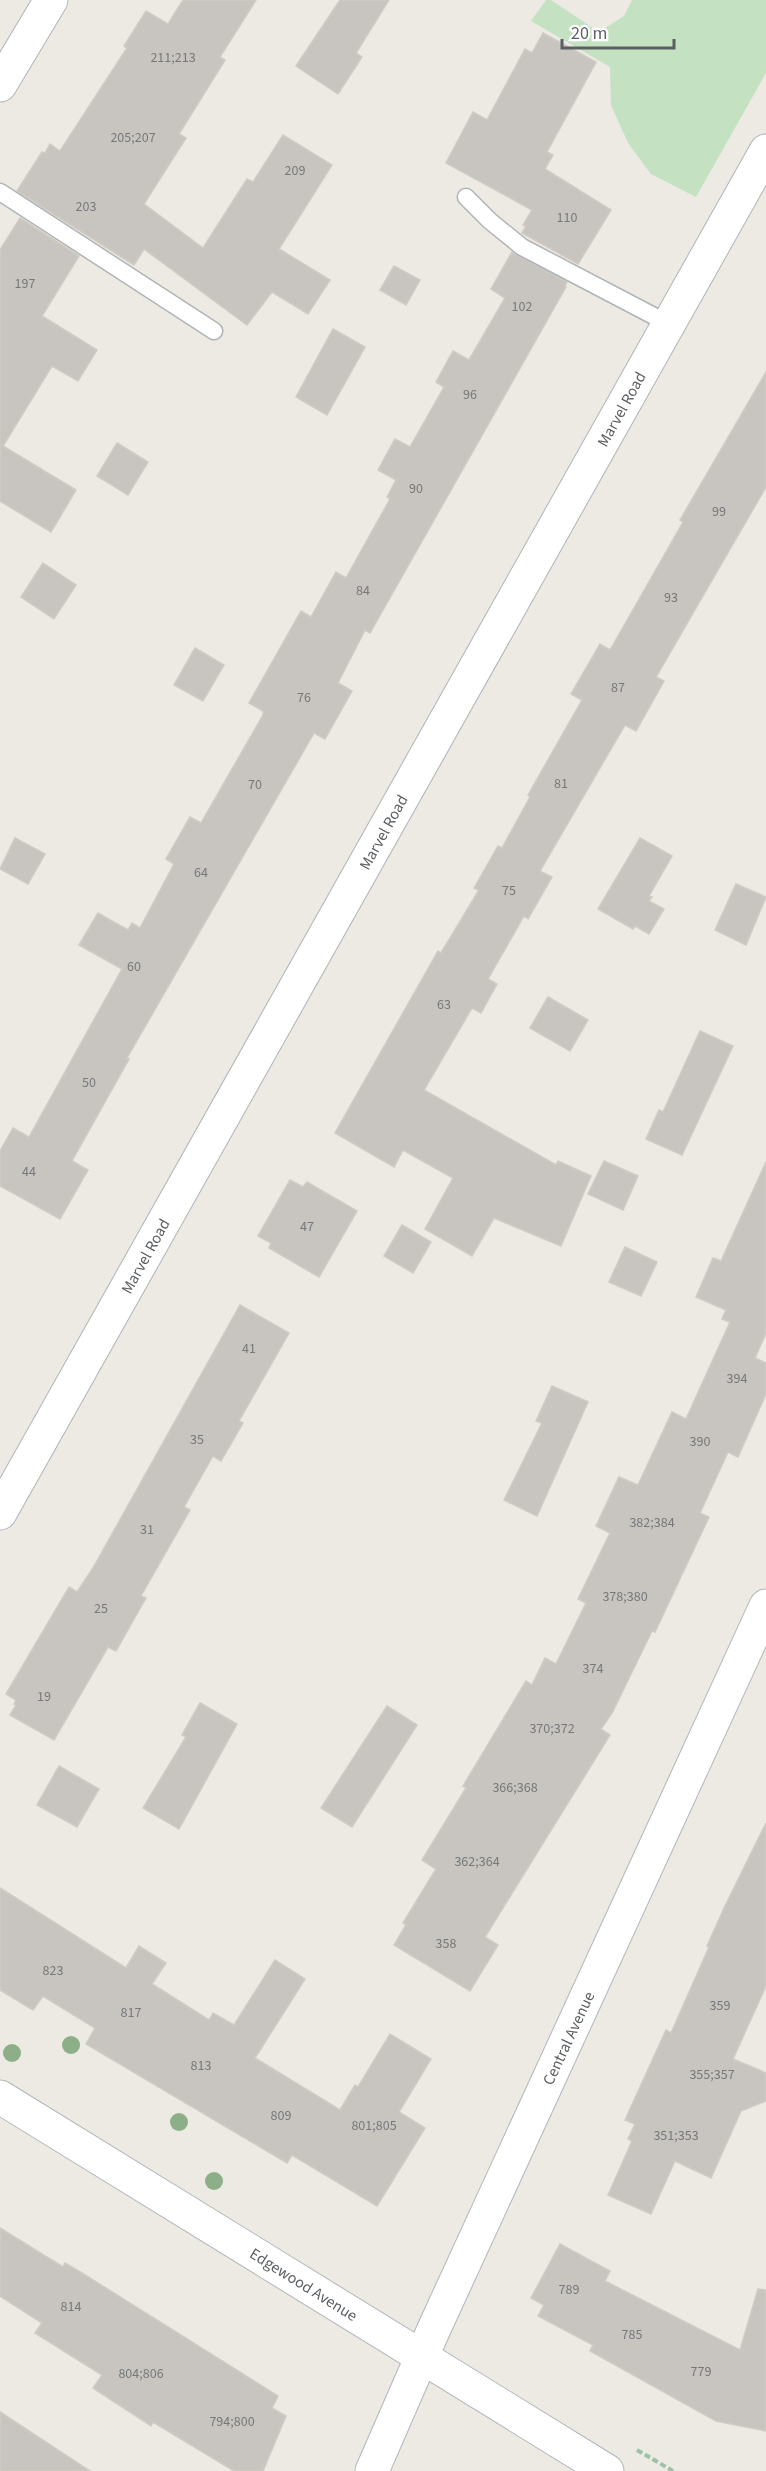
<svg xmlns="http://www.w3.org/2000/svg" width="766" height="2471" font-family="'Source Sans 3',sans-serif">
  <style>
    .green { fill: #c4e1c2 }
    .building { fill: #c8c5c0; stroke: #d0cbc2; stroke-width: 1.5 }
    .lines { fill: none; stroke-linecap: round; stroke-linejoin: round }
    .lane-casing { stroke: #b1b4b7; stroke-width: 19 }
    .street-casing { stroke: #b1b4b7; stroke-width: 35 }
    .secondary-casing { stroke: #b2b6b9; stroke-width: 35 }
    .path { stroke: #9cc2a5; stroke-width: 4; stroke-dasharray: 6 3; stroke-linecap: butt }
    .lane { stroke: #fff; stroke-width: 16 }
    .street { stroke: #fff; stroke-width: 33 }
    .secondary { stroke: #fff; stroke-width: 33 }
    .tree { fill: #8caf88 }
    .labels { text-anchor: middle; stroke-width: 5; stroke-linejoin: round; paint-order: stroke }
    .number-label { font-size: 14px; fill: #76787a }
    .street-label { font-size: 16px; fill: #5b5f62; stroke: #fff }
  </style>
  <rect width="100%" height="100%" fill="#eceae3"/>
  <polygon class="green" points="546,0 551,0 599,32 624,16 632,0 766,0 766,73 696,197 651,174 628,143 611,105 610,67 531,21"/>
  <g class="building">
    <polygon points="183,0 256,0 220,57 225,60 179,134 186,138 144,204 203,248 247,179 253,182 283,135 332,165 279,249 330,280 308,314 272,292 247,325 144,249 134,265 17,191 42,152 45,153 50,144 60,151 127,48 124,46 146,11 168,24"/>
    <polygon points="340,0 389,0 356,53 362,57 338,94 296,66"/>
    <polygon points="543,33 596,62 547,152 553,155 545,169 611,210 578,264 522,233 526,226 523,225 532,210 446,163 473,112 487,120 525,49 532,53"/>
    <polygon points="20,218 79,256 42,316 97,350 78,381 52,366 3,446 76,490 51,532 0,501 0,250"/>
    <polygon points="512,252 567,282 565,286 566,287 370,633 365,630 338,683 352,691 325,739 314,733 127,1058 129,1059 72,1161 88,1170 60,1219 0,1186 0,1151 13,1128 29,1137 122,969 79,945 98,913 128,930 132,923 140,928 174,864 166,859 190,817 201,823 263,715 263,711 249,703 301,611 311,617 336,572 346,578 390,499 387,497 396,480 378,470 395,439 410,447 444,387 436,382 453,351 469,360 505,298 491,289"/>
    <polygon points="394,266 420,280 406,305 380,290"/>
    <polygon points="333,329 365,347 327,415 296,397"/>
    <polygon points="766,372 766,487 656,677 664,681 636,731 625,725 540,871 552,877 528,919 524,916 488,979 497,984 481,1013 472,1008 424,1090 556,1165 558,1161 591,1176 561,1246 494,1218 472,1256 425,1229 453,1178 403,1150 394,1167 335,1133 438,951 441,953 479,890 474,888 498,846 502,848 530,797 528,795 582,700 571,694 600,644 610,650 683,522 680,520"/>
    <polygon points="117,443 148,462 128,495 97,476"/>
    <polygon points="43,563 76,585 54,619 21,597"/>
    <polygon points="195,648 224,665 203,701 174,685"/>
    <polygon points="15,838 45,854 28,884 0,869"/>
    <polygon points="640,838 672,856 649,896 652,897 649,901 664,909 649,934 635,926 633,929 598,909"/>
    <polygon points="736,884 766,897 746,945 715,930"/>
    <polygon points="548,997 588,1020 570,1051 530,1028"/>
    <polygon points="700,1031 733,1046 682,1155 646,1139 659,1110 663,1112"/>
    <polygon points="604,1161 638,1176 623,1210 588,1194"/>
    <polygon points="766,1162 766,1333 755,1358 766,1363 766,1394 738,1457 728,1452 700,1513 709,1517 655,1632 652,1631 612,1713 601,1729 610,1735 485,1937 498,1945 470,1991 394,1945 406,1925 403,1923 436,1869 422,1860 466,1788 463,1786 526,1681 532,1685 545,1658 556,1664 586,1603 578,1599 610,1533 596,1526 619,1477 638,1485 672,1412 686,1419 730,1322 722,1319 726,1310 696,1297 713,1258 721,1261"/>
    <polygon points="290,1180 303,1187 307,1182 357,1211 319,1277 269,1248 271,1243 258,1236"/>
    <polygon points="402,1225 431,1242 413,1273 384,1256"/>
    <polygon points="625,1247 657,1262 641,1296 609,1282"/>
    <polygon points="240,1305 289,1333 239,1421 243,1423 221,1461 213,1456 184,1507 190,1510 141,1596 146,1598 116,1651 108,1647 54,1740 10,1715 16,1705 14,1704 16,1700 6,1694 69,1587 77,1592 93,1568"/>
    <polygon points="552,1386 588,1402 537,1516 504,1500 542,1423 536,1421"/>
    <polygon points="200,1703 237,1724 179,1829 143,1808 186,1737 182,1735"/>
    <polygon points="387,1706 417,1725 352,1827 321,1808"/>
    <polygon points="59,1766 99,1789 77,1827 37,1805"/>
    <polygon points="766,1823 766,1986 733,2059 766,2073 766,2101 741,2111 711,2178 675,2161 651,2214 608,2195 632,2141 628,2139 635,2124 625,2120 666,2030 671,2033 709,1947 707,1946 725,1906"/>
    <polygon points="0,1888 126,1968 139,1946 166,1963 152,1984 209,2020 213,2013 234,2025 275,1960 305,1979 255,2058 340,2110 355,2085 358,2087 390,2034 431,2059 399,2112 425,2128 377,2206 292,2155 287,2163 86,2044 95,2028 43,1996 33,2010 0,1990"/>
    <polygon points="0,2228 63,2267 65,2263 82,2273 278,2396 272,2408 286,2416 263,2471 234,2471 153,2422 151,2426 93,2388 102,2375 35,2333 42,2323 0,2296"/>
    <polygon points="560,2244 610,2271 605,2281 740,2350 758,2289 766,2290 766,2431 716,2421 590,2351 593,2345 538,2316 544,2305 531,2298"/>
    <polygon points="0,2412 90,2471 0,2471"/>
  </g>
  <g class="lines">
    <defs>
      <g id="lane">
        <polyline points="0,192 214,331"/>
        <polyline points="466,197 490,221 522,247 669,324"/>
      </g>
      <g id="street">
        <polyline points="0,85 51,0"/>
        <polyline points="0,1513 766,151"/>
      </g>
      <g id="secondary">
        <polyline points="0,2097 607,2471"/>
        <polyline points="372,2471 433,2331 766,1606"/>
      </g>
    </defs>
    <use href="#lane" class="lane-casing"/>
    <use href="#street" class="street-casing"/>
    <use href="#secondary" class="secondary-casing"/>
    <polyline class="path" points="637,2450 673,2471"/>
    <use href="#lane" class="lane"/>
    <use href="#street" class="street"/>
    <use href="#secondary" class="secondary"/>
  </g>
  <g class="tree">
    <circle cx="71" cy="2045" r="9"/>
    <circle cx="12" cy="2053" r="9"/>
    <circle cx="179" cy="2122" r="9"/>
    <circle cx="214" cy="2181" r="9"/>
  </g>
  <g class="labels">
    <g class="number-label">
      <text x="173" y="62">211;213</text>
      <text x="133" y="142">205;207</text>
      <text x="295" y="175">209</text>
      <text x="86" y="211">203</text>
      <text x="567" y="222">110</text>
      <text x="25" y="288">197</text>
      <text x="522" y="311">102</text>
      <text x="470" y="399">96</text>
      <text x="416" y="493">90</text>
      <text x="719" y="516">99</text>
      <text x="363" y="595">84</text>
      <text x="671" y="602">93</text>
      <text x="618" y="692">87</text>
      <text x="304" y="702">76</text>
      <text x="561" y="788">81</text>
      <text x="255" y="789">70</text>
      <text x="201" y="877">64</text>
      <text x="509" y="895">75</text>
      <text x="134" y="971">60</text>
      <text x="444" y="1009">63</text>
      <text x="89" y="1087">50</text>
      <text x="29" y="1176">44</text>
      <text x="307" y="1231">47</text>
      <text x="249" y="1353">41</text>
      <text x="737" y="1383">394</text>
      <text x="197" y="1444">35</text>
      <text x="700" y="1446">390</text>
      <text x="652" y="1527">382;384</text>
      <text x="147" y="1534">31</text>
      <text x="625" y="1601">378;380</text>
      <text x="101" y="1613">25</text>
      <text x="593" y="1673">374</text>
      <text x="44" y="1701">19</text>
      <text x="552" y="1733">370;372</text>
      <text x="515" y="1792">366;368</text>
      <text x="477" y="1866">362;364</text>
      <text x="446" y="1948">358</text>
      <text x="53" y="1975">823</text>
      <text x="720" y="2010">359</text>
      <text x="131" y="2017">817</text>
      <text x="201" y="2070">813</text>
      <text x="712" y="2079">355;357</text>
      <text x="281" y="2120">809</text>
      <text x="374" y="2130">801;805</text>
      <text x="676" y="2140">351;353</text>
      <text x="569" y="2294">789</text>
      <text x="71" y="2311">814</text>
      <text x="632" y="2339">785</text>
      <text x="701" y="2376">779</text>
      <text x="141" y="2378">804;806</text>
      <text x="232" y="2426">794;800</text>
    </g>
    <g class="street-label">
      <text transform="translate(621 409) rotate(-61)" y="6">Marvel Road</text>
      <text transform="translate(383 832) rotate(-61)" y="6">Marvel Road</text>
      <text transform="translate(145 1256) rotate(-61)" y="6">Marvel Road</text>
      <text transform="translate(568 2038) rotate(-65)" y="6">Central Avenue</text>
      <text transform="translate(304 2284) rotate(32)" y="6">Edgewood Avenue</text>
    </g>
  </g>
  <path d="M562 39v9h112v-9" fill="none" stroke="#5b5f62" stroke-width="3"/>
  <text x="571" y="39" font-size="18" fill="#5b5f62" stroke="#ffffff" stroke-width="4.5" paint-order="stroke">20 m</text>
</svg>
